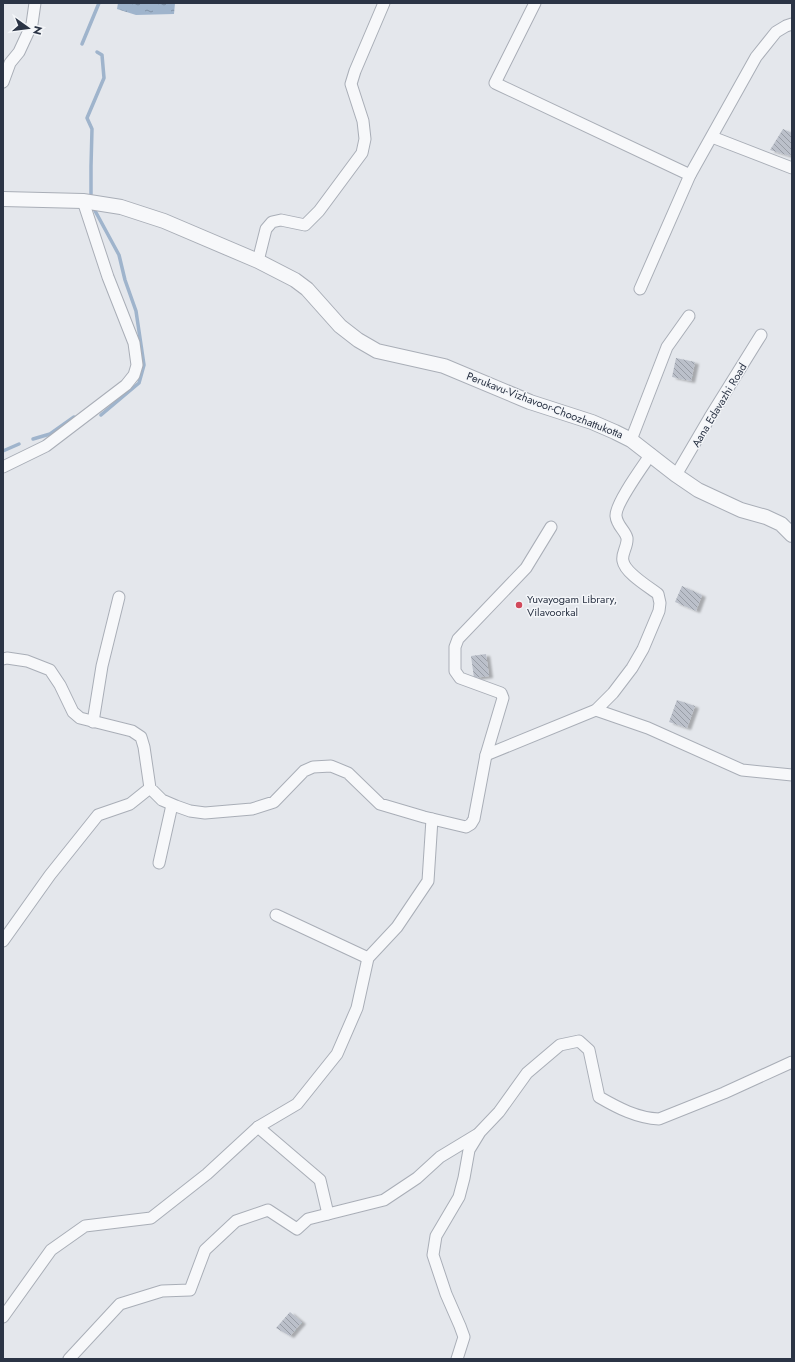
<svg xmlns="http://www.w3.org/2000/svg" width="795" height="1362" font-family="Jost,sans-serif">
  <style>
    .water { fill: url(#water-ripples) }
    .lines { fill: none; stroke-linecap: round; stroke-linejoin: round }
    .stream { stroke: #9fb4cc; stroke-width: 3.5 }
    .building { fill: url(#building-back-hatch); filter: url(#shadow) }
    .minor-casing { stroke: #a9aeb7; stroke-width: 13 }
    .tertiary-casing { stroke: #a9aeb7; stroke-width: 16 }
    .minor { stroke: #f7f8fa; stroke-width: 11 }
    .tertiary { stroke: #f7f8fa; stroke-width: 14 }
    .poi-dot { fill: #d1495b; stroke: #f4f6f9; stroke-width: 1.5 }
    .labels { text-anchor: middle; stroke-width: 3; stroke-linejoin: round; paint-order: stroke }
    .street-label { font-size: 11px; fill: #2b3445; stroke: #f4f6f9 }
    .poi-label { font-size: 11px; fill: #2b3445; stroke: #f4f6f9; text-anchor: start }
  </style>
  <defs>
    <pattern id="water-ripples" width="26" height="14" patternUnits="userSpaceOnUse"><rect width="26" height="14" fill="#9fb4cc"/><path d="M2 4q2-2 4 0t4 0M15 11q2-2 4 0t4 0" fill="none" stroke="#8293a7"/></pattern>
    <pattern id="building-back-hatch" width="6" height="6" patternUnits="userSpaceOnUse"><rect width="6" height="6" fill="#bbc0ca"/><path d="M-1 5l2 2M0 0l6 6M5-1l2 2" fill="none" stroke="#989da6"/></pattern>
    <filter id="shadow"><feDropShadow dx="4" dy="2" stdDeviation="1" flood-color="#0004"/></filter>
  </defs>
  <rect width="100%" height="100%" fill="#e4e7ec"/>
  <polygon class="water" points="118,3 175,3 174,14 136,15 117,9"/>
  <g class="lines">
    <g class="stream">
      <polyline points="82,44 99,3"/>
      <polyline points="91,194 91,166 92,129 87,118 104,78 102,55 97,52"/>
      <polyline points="93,207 119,255 125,280 136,311 144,365 139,383 101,415"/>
      <polyline points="33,439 50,434 74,417"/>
      <polyline points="3,451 19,444"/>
    </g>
  </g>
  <g class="building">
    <polygon points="783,129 792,133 792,151 790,156 770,150"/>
    <polygon points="676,358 695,362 691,381 672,377"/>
    <polygon points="682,586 702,595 696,611 675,602"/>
    <polygon points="486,654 489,676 474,678 471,656"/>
    <polygon points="677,700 695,706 687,728 669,722"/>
    <polygon points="290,1312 302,1322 290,1336 276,1328"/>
  </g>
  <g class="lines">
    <defs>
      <g id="minor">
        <polyline points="535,3 495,83 690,175"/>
        <polyline points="3,82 10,63 19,52 32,24 35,3"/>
        <polyline points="712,137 792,168"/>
        <polyline points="258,261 266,229 272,222 281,220 305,225 319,211 362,153 365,139 363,121 351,84 355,71 384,3"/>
        <polyline points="640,289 690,175 756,57 776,32 786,26 792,24"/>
        <polyline points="631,440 667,347 689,316"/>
        <polyline points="3,467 46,446 126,385 134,375 137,365 134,343 108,277 83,201"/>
        <polyline points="676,475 710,417 761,335"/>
        <path d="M551,527L526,568L458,639L455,647V671L460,678L501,693L503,698L486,755L596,710L613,693L632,668L643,649L659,611L660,603L658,594C649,587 625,573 623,561C621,554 628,546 627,538C625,530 617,526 616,516C615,504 643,466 651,454"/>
        <polyline points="3,659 7,658 27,661 50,670 60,685 73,712 80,718 132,731 141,737 144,747 150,788 162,800 176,806 190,811 205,813 252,809 274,802 304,771 313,767 331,766 348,773 380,804 424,817 466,827 471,824 474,819 486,755"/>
        <polyline points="596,710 648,728 742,770 792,775"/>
        <polyline points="93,722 102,666 119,597"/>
        <polyline points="159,863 172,805"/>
        <polyline points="276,915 368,958"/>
        <polyline points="3,941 50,875 98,815 130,804 150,788"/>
        <polyline points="258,1127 320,1180 328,1214"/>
        <polyline points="3,1317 51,1250 85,1226 151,1218 207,1174 258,1127 297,1104 337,1054 357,1008 368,958 397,927 428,881 432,819"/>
        <polyline points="69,1359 120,1304 162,1291 190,1290 205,1250 236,1221 268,1210 297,1229 308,1219 384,1200 417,1178 440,1157 478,1134"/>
        <path d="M457,1359L464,1337L460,1326L446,1294L433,1255L436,1236L459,1197L464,1178L469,1150L480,1132L499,1112L527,1073L560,1045L579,1041L589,1050L599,1097C618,1108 637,1118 659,1119L724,1093L792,1062"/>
      </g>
      <polyline id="tertiary" points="3,199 83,201 121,207 164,221 258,261 295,280 307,289 340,326 358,340 377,351 444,366 530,402 592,422 615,432 631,440 676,475 698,490 741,510 766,517 781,524 792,535"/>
    </defs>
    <use href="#minor" class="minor-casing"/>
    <use href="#tertiary" class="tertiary-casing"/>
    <use href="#minor" class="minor"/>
    <use href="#tertiary" class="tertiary"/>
  </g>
  <circle class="poi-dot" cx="519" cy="605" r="4"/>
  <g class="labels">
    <g class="street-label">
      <text transform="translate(545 405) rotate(21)" y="4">Perukavu-Vizhavoor-Choozhattukotta</text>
      <text transform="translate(719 405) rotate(-59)" y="4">Aana Edavazhi Road</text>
    </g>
    <g class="poi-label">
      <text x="527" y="603">Yuvayogam Library,<tspan x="527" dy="13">Vilavoorkal</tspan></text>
    </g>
  </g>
  <rect width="795" height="1362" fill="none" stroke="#2b3445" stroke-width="8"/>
  <g transform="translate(28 28) rotate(104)" stroke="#f4f6f9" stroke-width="3" paint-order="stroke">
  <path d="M0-3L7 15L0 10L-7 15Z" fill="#2b3445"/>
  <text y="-6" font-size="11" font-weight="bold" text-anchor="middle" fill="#2b3445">N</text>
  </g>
</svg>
